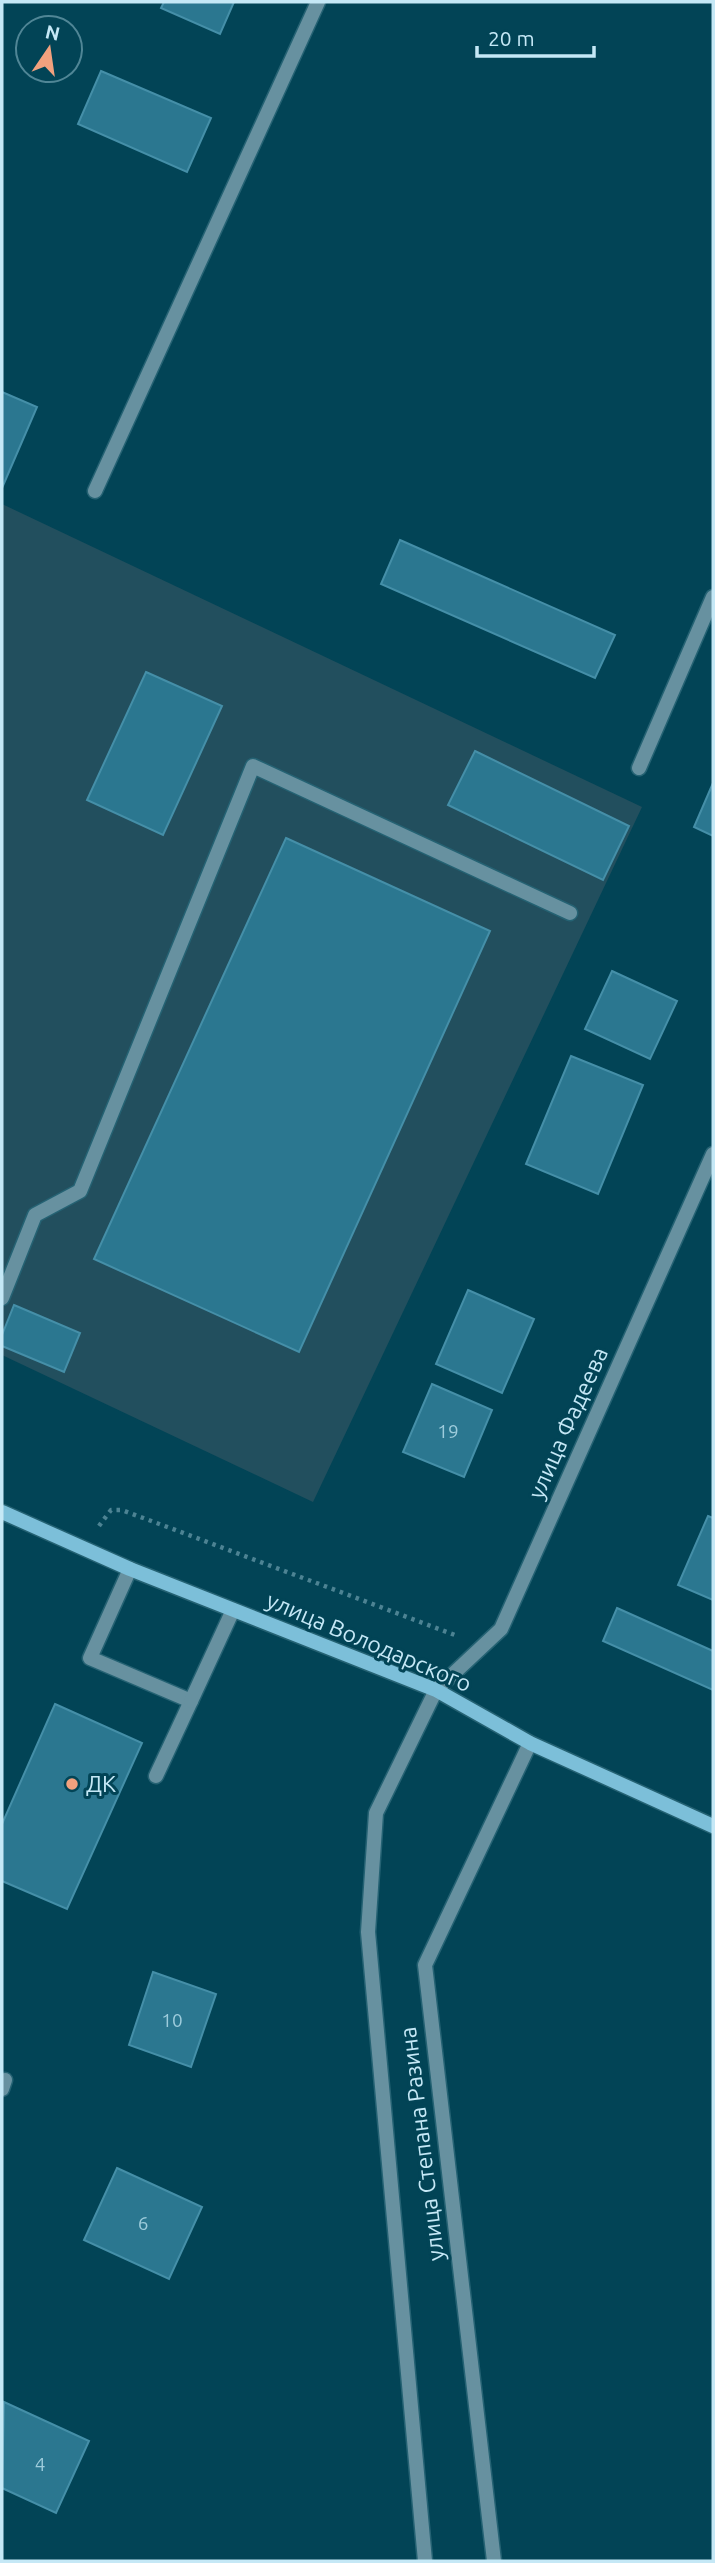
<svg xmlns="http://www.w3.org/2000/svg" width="715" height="2563" font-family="Ubuntu,sans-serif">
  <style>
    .built { fill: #224f5e }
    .building { fill: #2b7790; stroke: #458fa8; stroke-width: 2 }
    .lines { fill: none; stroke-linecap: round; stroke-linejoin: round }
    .lane-casing { stroke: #256273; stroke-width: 17 }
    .street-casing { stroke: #256273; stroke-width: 17 }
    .secondary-casing { stroke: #256273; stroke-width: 17 }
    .path { stroke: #4d8393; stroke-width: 4.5; stroke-dasharray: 3.5 5; stroke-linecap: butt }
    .lane { stroke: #6791a0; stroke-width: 14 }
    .street { stroke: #6791a0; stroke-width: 14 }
    .secondary { stroke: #7cbfd9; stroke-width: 14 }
    .poi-dot { fill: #f2a17e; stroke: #024456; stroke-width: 2.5 }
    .labels { text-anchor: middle; stroke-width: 6; stroke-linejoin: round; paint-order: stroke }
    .number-label { font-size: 19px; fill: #9eccdc }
    .street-label { font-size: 23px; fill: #c5e8f6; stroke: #024456 }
    .poi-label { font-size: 23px; fill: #c5e8f6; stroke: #024456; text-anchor: start }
  </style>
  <rect width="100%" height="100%" fill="#024456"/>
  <polygon class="built" points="2,504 642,807 313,1502 2,1355"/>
  <g class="building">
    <polygon points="164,2 234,2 220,34 161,8"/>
    <polygon points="101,71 211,118 187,172 78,124"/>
    <polygon points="2,392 37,407 2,488"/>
    <polygon points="400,540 615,635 595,678 381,584"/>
    <polygon points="146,672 222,706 163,835 87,800"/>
    <polygon points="475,751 629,826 603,880 448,805"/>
    <polygon points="713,783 713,836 694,827"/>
    <polygon points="286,838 490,931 299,1352 94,1259"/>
    <polygon points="612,971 677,1001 650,1059 585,1029"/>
    <polygon points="571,1056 643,1085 598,1194 526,1164"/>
    <polygon points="468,1290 534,1319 502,1393 436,1364"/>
    <polygon points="14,1305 80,1333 64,1372 2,1346 2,1335"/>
    <polygon points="432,1384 492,1410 464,1477 403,1452"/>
    <polygon points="708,1516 713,1518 713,1600 678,1585"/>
    <polygon points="617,1608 713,1651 713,1690 603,1641"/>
    <polygon points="55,1704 142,1743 67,1909 2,1881 2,1824"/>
    <polygon points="153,1972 216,1994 191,2067 129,2045"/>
    <polygon points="117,2168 202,2207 169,2279 84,2240"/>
    <polygon points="4,2402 89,2441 56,2513 2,2488"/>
  </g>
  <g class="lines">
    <defs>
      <g id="lane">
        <polyline points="639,768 713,597"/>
        <polyline points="2,1298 35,1215 80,1191 253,766 570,913"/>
        <polyline points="130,1569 90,1658 191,1701 156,1776"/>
        <polyline points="191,1701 233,1610"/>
        <polyline points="2,2089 5,2080"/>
      </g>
      <g id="street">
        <polyline points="95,491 318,2"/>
        <polyline points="425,2561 368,1932 376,1813 436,1690 501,1629 713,1154"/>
        <polyline points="494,2561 425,1965 530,1743"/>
      </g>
      <polyline id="secondary" points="2,1512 130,1569 436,1690 530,1743 713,1826"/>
    </defs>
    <use href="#lane" class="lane-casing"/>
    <use href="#street" class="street-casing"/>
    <use href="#secondary" class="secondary-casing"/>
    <polyline class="path" points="99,1526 111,1510 122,1510 455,1635"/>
    <use href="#lane" class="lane"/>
    <use href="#street" class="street"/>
    <use href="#secondary" class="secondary"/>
  </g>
  <circle class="poi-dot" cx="72" cy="1784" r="7"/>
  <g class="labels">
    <g class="number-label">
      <text x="448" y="1438">19</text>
      <text x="172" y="2027">10</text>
      <text x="143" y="2230">6</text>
      <text x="40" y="2471">4</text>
    </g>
    <g class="street-label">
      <text transform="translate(568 1423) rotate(-66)" y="8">улица Фадеева</text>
      <text transform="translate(369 1642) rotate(23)" y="8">улица Володарского</text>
      <text transform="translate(422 2144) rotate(-97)" y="8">улица Степана Разина</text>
    </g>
    <g class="poi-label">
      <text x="86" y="1792">ДК</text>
    </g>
  </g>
  <rect width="715" height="2563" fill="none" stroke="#c5e8f6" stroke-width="7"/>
  <g transform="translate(49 49) rotate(13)"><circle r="33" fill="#024456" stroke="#508696" stroke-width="2"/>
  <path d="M0-5L12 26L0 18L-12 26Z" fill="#f2a17e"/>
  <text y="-10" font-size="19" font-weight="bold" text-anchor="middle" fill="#c5e8f6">N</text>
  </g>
  <path d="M477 46v10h117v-10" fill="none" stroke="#c5e8f6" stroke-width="3.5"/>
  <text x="488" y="46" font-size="21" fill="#c5e8f6" stroke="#024456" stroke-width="5" paint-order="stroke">20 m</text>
</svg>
